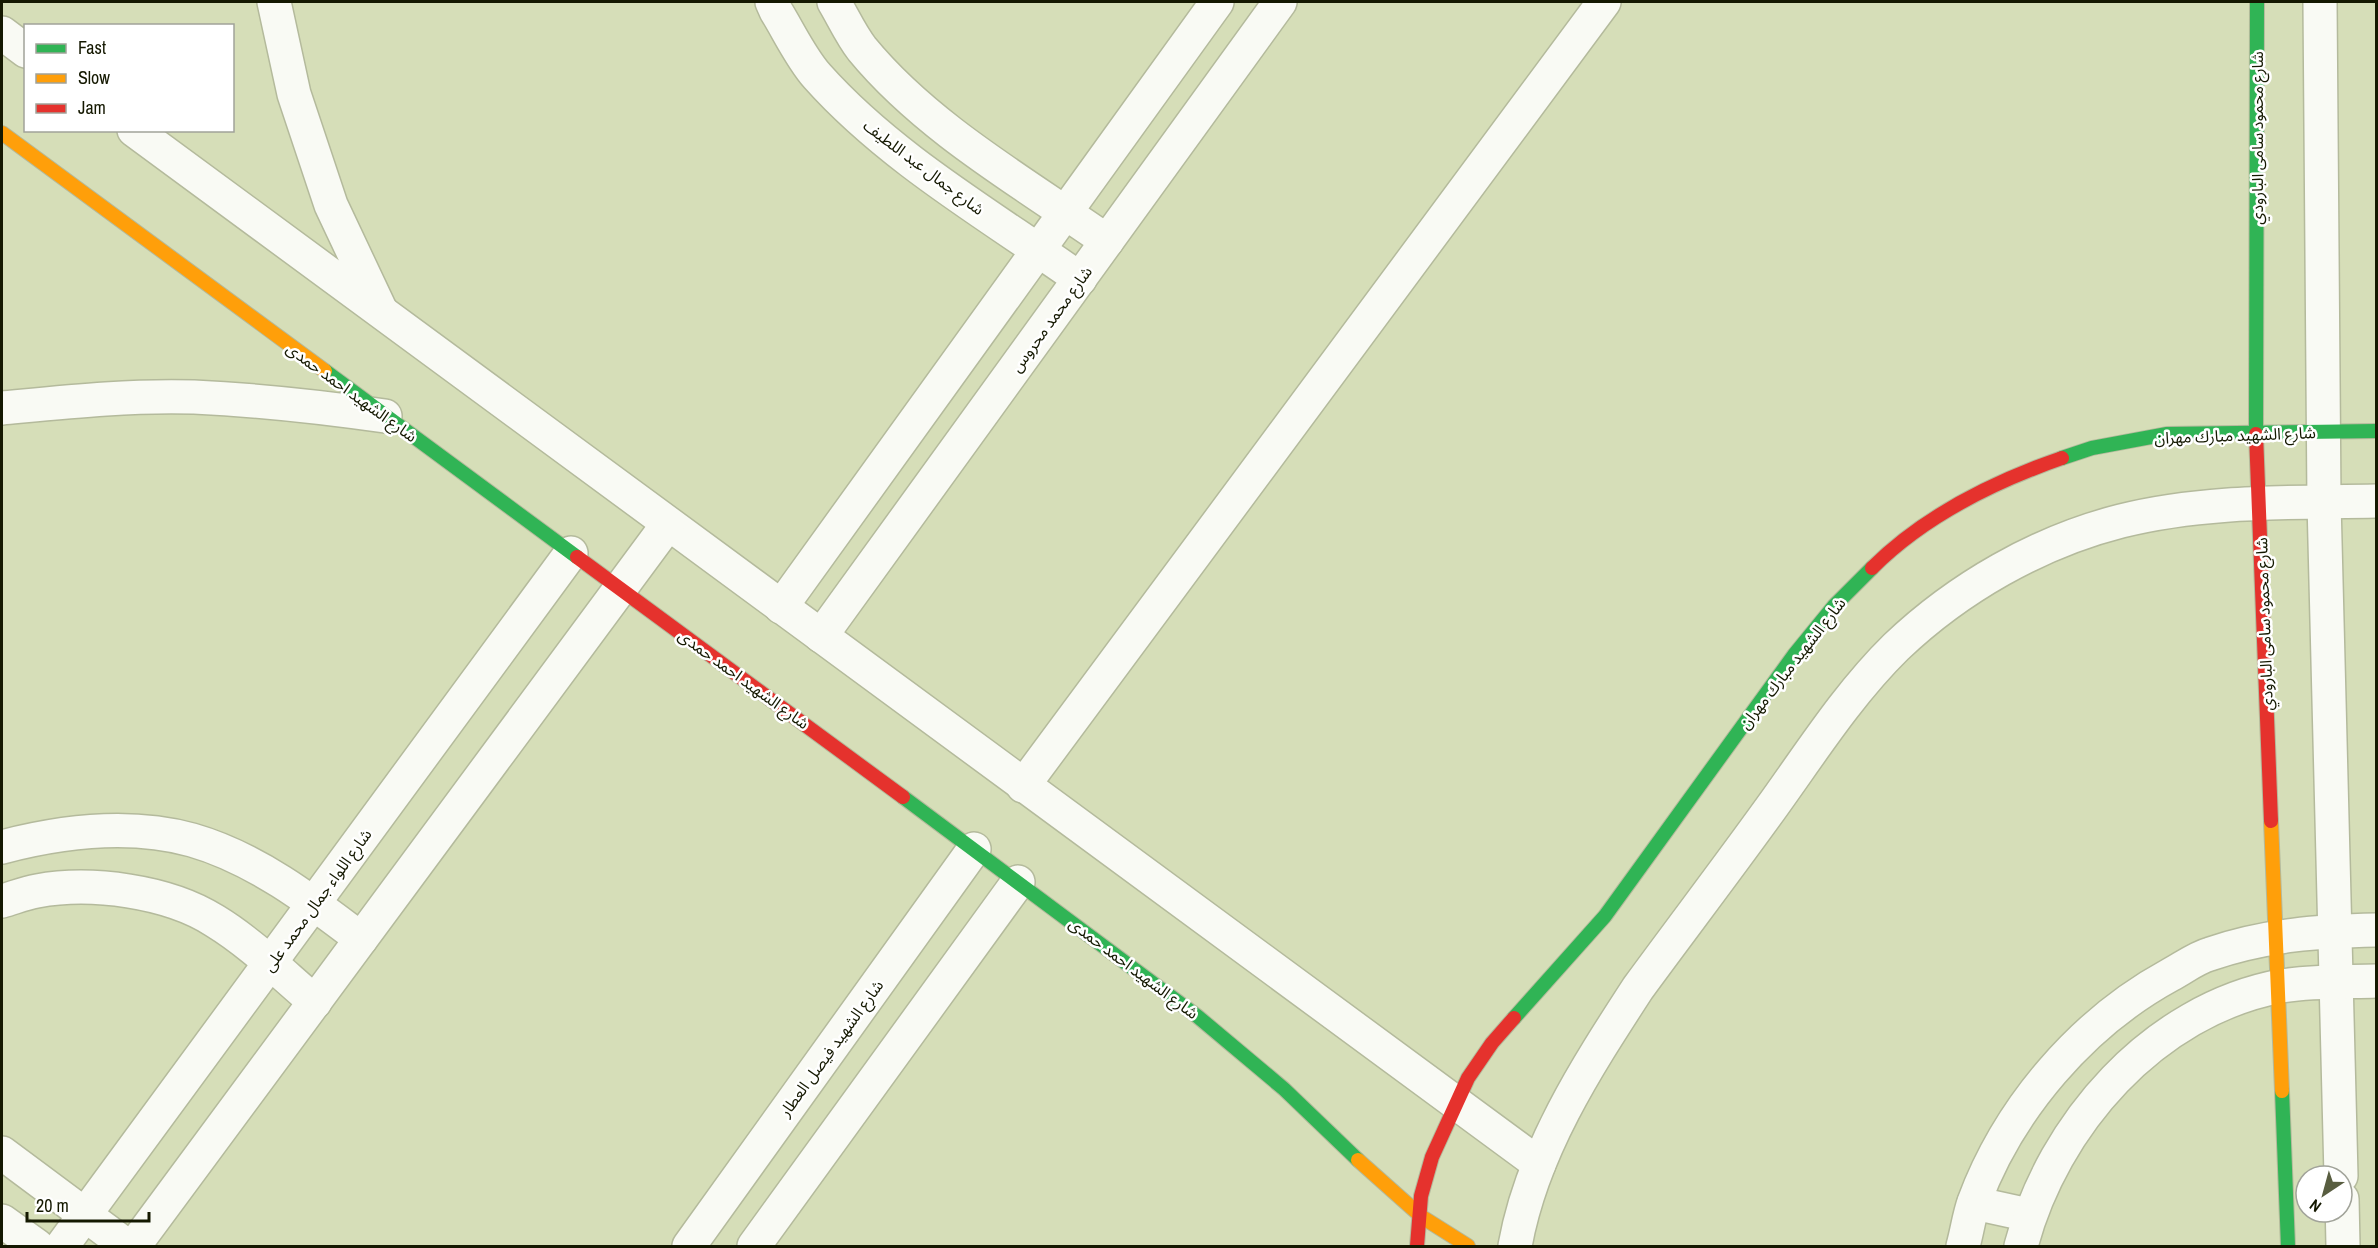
<svg xmlns="http://www.w3.org/2000/svg" width="2378" height="1248" font-family="'Archivo Narrow','Noto Sans Arabic',sans-serif">
  <style>
    .lines { fill: none; stroke-linecap: round; stroke-linejoin: round }
    .street-casing { stroke: #b4ba9c; stroke-width: 36 }
    .fast-casing { stroke: #b4ba9c; stroke-width: 16 }
    .slow-casing { stroke: #b4ba9c; stroke-width: 16 }
    .jam-casing { stroke: #b4ba9c; stroke-width: 16 }
    .street { stroke: #f9faf4; stroke-width: 33 }
    .fast { stroke: #30b455; stroke-width: 14 }
    .slow { stroke: #ff9f0a; stroke-width: 14 }
    .jam { stroke: #e5322d; stroke-width: 14 }
    .labels { text-anchor: middle; stroke-width: 5; stroke-linejoin: round; paint-order: stroke }
    .street-label { font-size: 16px; fill: #141800; stroke: #fff }
  </style>
  <rect width="100%" height="100%" fill="#d6deb8"/>
  <g class="lines">
    <defs>
      <g id="street">
        <polyline points="274,2 294,94 331,205 380,309"/>
        <path d="M772,2L776,11C789,32 801,58 817,76C890,158 991,216 1080,279"/>
        <path d="M834,2C843,17 851,35 862,49C927,128 1024,183 1107,241"/>
        <polyline points="2320,2 2324,502 2341,1176"/>
        <polyline points="2,33 26,51"/>
        <polyline points="134,130 1539,1164"/>
        <path d="M2,408C65,402 129,395 194,397C258,400 322,407 385,416"/>
        <polyline points="781,607 1217,2"/>
        <polyline points="821,636 1280,2"/>
        <polyline points="1023,786 1604,2"/>
        <path d="M2,847C63,831 130,823 192,840C255,858 310,900 361,939"/>
        <path d="M2,901C13,898 25,893 37,891C91,881 168,891 215,921C251,943 282,974 315,1002"/>
        <polyline points="2,1153 127,1246"/>
        <polyline points="2342,1199 2343,1246"/>
        <polyline points="1974,1203 2029,1215"/>
        <polyline points="2,1221 37,1246"/>
        <polyline points="62,1246 571,553"/>
        <polyline points="134,1246 668,524"/>
        <polyline points="689,1246 974,849"/>
        <polyline points="754,1246 1018,882"/>
        <path d="M1515,1246C1532,1151 1586,1068 1638,988C1682,928 1727,869 1771,808C1810,754 1848,694 1896,647C1958,588 2038,542 2121,521C2205,500 2291,503 2376,501"/>
        <path d="M1963,1246C1967,1232 1969,1216 1974,1202C2009,1108 2082,1023 2170,975C2183,968 2196,958 2210,954C2265,935 2320,931 2376,930"/>
        <path d="M2021,1246C2053,1125 2153,1010 2281,986C2312,981 2345,982 2376,981"/>
      </g>
      <g id="fast">
        <polyline points="325,371 577,557"/>
        <polyline points="2256,434 2257,2"/>
        <polyline points="2062,458 2092,448 2167,434 2376,431"/>
        <polyline points="903,797 1197,1016 1284,1089 1358,1160"/>
        <polyline points="1514,1018 1605,916 1794,655 1834,606 1872,568"/>
        <polyline points="2282,1091 2288,1246"/>
      </g>
      <g id="slow">
        <polyline points="2,133 325,371"/>
        <polyline points="2271,821 2282,1091"/>
        <polyline points="1358,1160 1422,1217 1468,1246"/>
      </g>
      <g id="jam">
        <polyline points="2256,434 2271,821"/>
        <polyline points="577,557 903,797"/>
        <path d="M1872,568C1924,516 1993,482 2062,458"/>
        <polyline points="1417,1246 1421,1196 1432,1157 1468,1078 1492,1043 1514,1018"/>
      </g>
    </defs>
    <use href="#street" class="street-casing"/>
    <use href="#fast" class="fast-casing"/>
    <use href="#slow" class="slow-casing"/>
    <use href="#jam" class="jam-casing"/>
    <use href="#street" class="street"/>
    <use href="#fast" class="fast"/>
    <use href="#slow" class="slow"/>
    <use href="#jam" class="jam"/>
  </g>
  <g class="labels">
    <g class="street-label">
      <text transform="translate(2257 138) rotate(-90)" y="6">شارع محمود سامى البارودي</text>
      <text transform="translate(924 167) rotate(37)" y="6">شارع جمال عبد اللطيف</text>
      <text transform="translate(1051 319) rotate(-54)" y="6">شارع محمد محروس</text>
      <text transform="translate(352 392) rotate(36)" y="6">شارع الشهيد احمد حمدى</text>
      <text transform="translate(2235 435) rotate(-2)" y="6">شارع الشهيد مبارك مهران</text>
      <text transform="translate(2264 624) rotate(-92)" y="6">شارع محمود سامى البارودي</text>
      <text transform="translate(1792 663) rotate(-52)" y="6">شارع الشهيد مبارك مهران</text>
      <text transform="translate(744 679) rotate(36)" y="6">شارع الشهيد احمد حمدى</text>
      <text transform="translate(317 900) rotate(-54)" y="6">شارع اللواء جمال محمد على</text>
      <text transform="translate(1134 968) rotate(37)" y="6">شارع الشهيد احمد حمدى</text>
      <text transform="translate(831 1048) rotate(-54)" y="6">شارع الشهيد فيصل العطار</text>
    </g>
  </g>
  <rect width="2378" height="1248" fill="none" stroke="#141800" stroke-width="6"/>
  <rect x="24" y="24" width="210" height="108" fill="#ffffff" stroke="#a1a399" stroke-width="1.5"/>
  <rect x="36" y="44" width="30" height="9" fill="#30b455" stroke="#a1a399" stroke-width="1.5"/>
  <text x="78" y="54" font-size="18" fill="#141800">Fast</text>
  <rect x="36" y="74" width="30" height="9" fill="#ff9f0a" stroke="#a1a399" stroke-width="1.5"/>
  <text x="78" y="84" font-size="18" fill="#141800">Slow</text>
  <rect x="36" y="104" width="30" height="9" fill="#e5322d" stroke="#a1a399" stroke-width="1.5"/>
  <text x="78" y="114" font-size="18" fill="#141800">Jam</text>
  <g transform="translate(2324 1194) rotate(216)"><circle r="28" fill="#ffffff" stroke="#a1a399" stroke-width="1.5"/>
  <path d="M0-4.5L10 22L0 15L-10 22Z" fill="#585d40"/>
  <text y="-9" font-size="16" font-weight="bold" text-anchor="middle" fill="#141800">N</text>
  </g>
  <path d="M27 1212v9h122v-9" fill="none" stroke="#141800" stroke-width="3"/>
  <text x="36" y="1212" font-size="18" fill="#141800" stroke="#ffffff" stroke-width="4.5" paint-order="stroke">20 m</text>
</svg>
